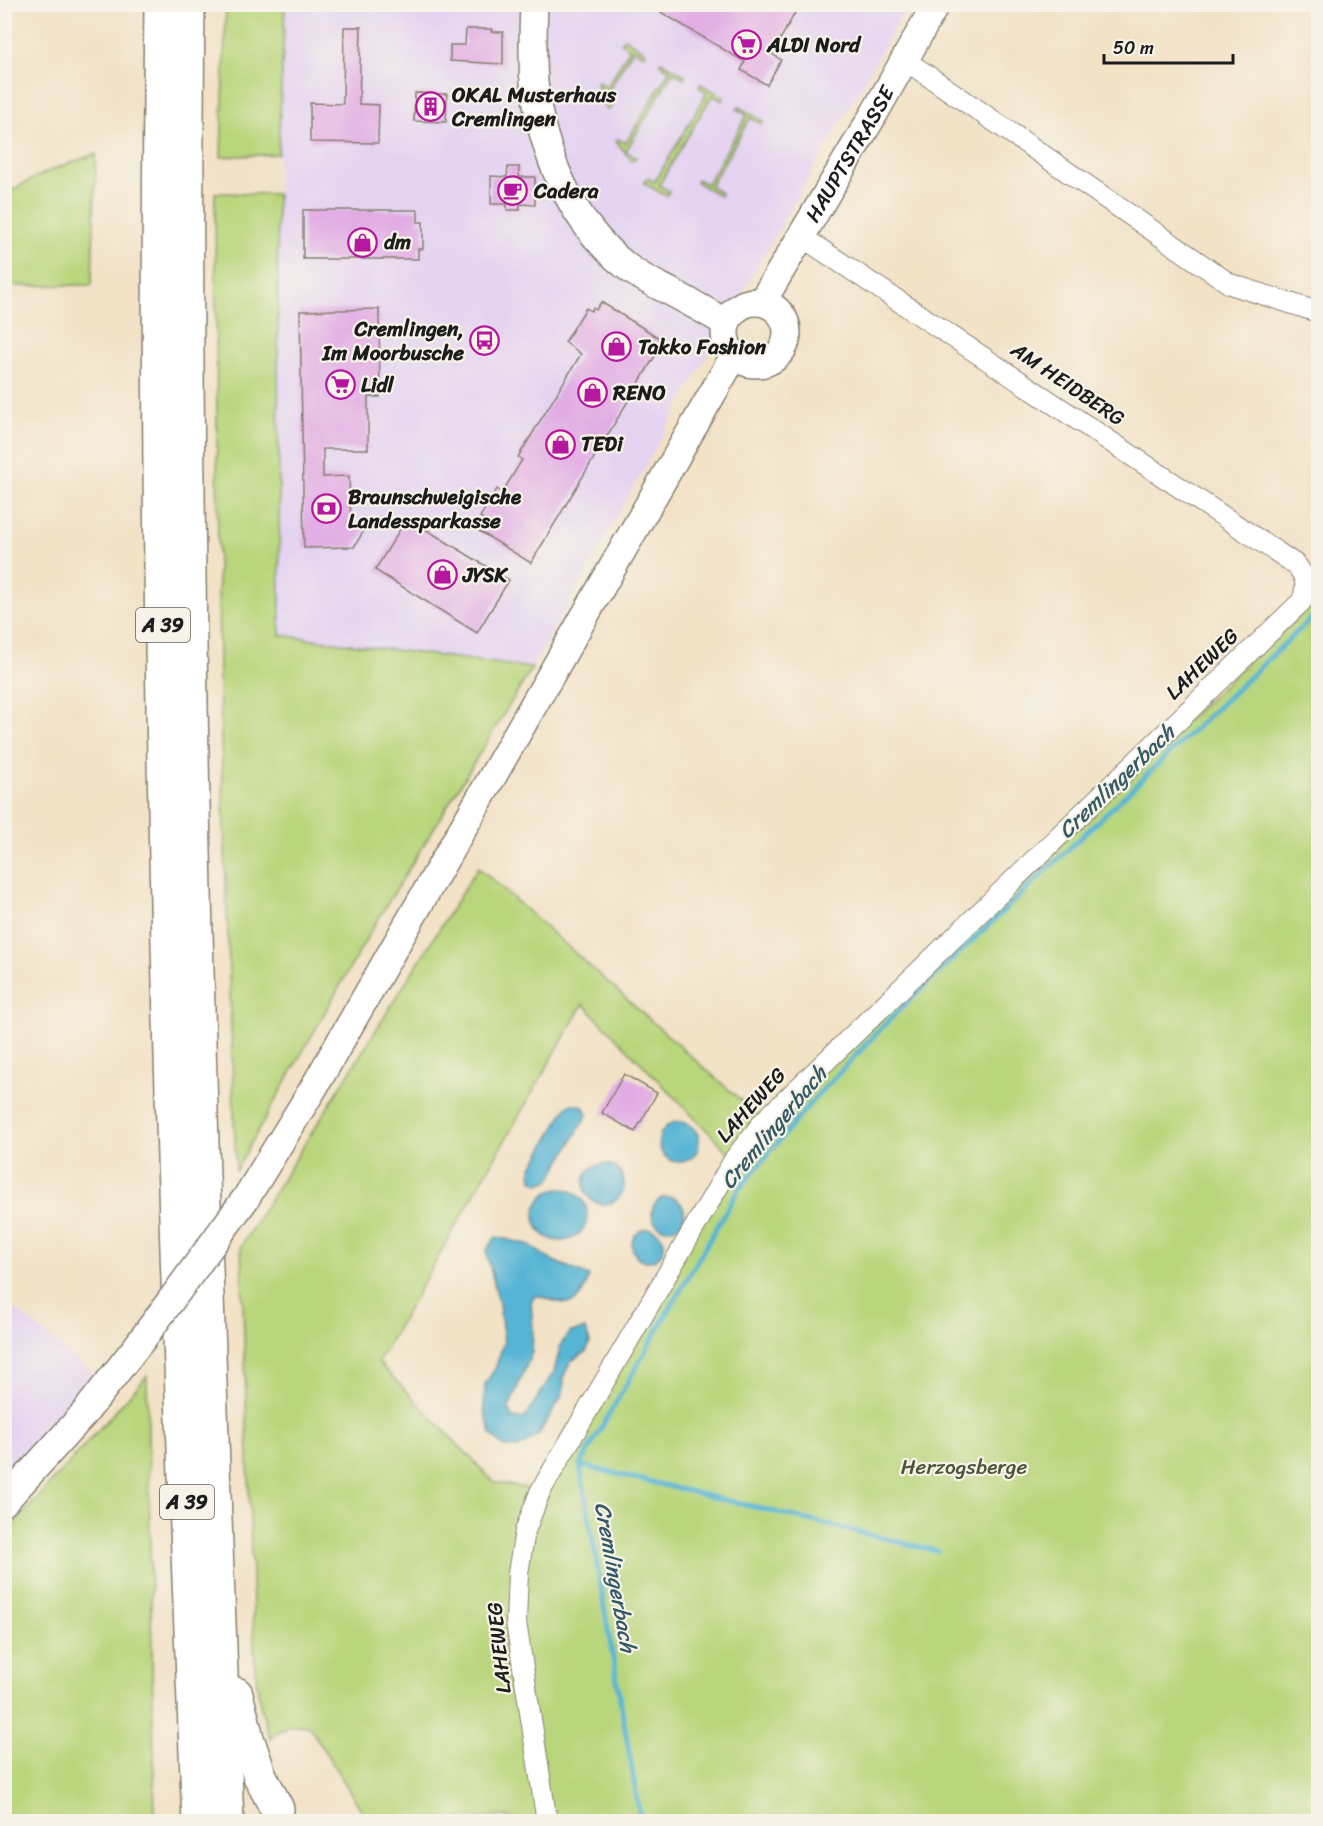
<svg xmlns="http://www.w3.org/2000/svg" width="1323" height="1826" font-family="Sriracha,sans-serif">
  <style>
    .built { fill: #e4d3f1 }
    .green { fill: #b9d67c; stroke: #6a794c; stroke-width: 1.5; fill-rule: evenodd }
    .water { fill: #56b5d4; stroke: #396878; stroke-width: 1.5 }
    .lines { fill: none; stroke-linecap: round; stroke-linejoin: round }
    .stream { stroke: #56b5d4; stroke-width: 5 }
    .building { fill: #e1ace4 }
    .street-casing { stroke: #877f71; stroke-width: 22 }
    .secondary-casing { stroke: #877f71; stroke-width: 30 }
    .highway-casing { stroke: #877f71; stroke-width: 36 }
    .street { stroke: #fff; stroke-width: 20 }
    .secondary { stroke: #fff; stroke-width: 27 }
    .highway { stroke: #fff; stroke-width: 33 }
    .secondary-bridge-casing { stroke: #877f71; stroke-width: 30; stroke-linecap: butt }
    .secondary-bridge { stroke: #fff; stroke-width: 27 }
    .labels { text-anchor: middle; stroke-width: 4.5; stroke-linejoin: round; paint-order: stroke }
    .shield { fill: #f7f3e8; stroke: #5e5c59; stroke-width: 1.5 }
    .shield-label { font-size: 20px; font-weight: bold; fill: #1c1c1c }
    .poi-label { font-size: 21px; font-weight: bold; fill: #1c1c1c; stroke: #f7f3e8; text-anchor: start }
    .street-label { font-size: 21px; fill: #1c1c1c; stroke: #f7f3e8 }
    .park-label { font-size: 21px; fill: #4b5439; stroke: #f7f3e8 }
    .water-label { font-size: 22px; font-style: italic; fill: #335966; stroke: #f7f3e8 }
  </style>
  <rect width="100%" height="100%" fill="#f7f3e8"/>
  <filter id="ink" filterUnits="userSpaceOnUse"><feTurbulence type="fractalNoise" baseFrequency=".0167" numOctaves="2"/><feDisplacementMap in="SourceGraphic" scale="12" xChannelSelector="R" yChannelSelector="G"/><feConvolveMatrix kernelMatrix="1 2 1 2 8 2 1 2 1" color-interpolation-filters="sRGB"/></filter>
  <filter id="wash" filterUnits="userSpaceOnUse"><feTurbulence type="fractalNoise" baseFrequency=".008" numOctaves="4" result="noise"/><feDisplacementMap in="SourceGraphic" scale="24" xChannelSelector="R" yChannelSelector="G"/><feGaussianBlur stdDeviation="1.35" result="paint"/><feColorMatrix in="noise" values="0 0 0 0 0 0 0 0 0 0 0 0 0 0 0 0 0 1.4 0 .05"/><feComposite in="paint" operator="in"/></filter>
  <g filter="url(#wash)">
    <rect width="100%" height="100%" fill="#f2e2c6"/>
    <g class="built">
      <polygon points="285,5 908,5 743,292 532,668 280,635 277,194"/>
      <polygon points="4,1300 96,1376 5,1476 4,1476"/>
    </g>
    <g class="green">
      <polygon points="226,5 285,5 278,154 221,157"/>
      <polygon points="624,38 646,52 644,55 633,49 603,100 611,106 610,109 607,110 603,106 597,82 607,87 630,48 621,43"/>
      <polygon points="661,61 685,75 684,78 673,72 626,151 636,158 632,161 616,141 618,139 626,143 670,70 659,63"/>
      <polygon points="701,84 724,97 722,101 712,95 659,185 669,191 666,196 644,183 647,178 655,182 707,93 699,87"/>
      <polygon points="739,107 763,121 762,124 750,118 710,186 721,193 720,196 696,182 697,179 707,184 744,121 747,115 737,109"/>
      <path d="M96,154L92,285L5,286V195C35,175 62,165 96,154Z"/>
      <polygon points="215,193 277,194 280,635 532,668 372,929 236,1170 219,679"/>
      <path d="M1318,596V1821L519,1822L505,1816L388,1822L368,1817L360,1808L309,1726C293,1723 281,1727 270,1739L260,1704L255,1669L241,1246L478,867L764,1121ZM583,1004L734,1158L540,1491L494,1482L378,1362Z"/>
      <polygon points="147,1376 155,1821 5,1821 5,1534"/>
    </g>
    <g class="water">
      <polygon points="572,1104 583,1106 587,1115 550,1180 539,1184 532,1180 531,1169 566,1108"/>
      <circle cx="679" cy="1142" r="20"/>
      <circle cx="604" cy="1184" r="20"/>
      <circle cx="561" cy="1215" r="26"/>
      <circle cx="668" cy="1213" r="16"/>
      <circle cx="648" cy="1245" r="16"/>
      <path d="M496,1237L527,1244L551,1260L589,1276C579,1312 566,1305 536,1295L531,1302L533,1329L532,1352L509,1408L512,1418L524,1419L554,1372L561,1344L571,1332L585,1329L590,1342L586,1352L571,1361L564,1375L563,1394L539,1434L519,1448L504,1447L491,1434L484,1409L485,1384L495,1369L504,1342L499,1303L486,1251Z"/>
    </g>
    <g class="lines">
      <g class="stream">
        <polyline points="580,1465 937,1551"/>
        <polyline points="641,1822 580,1465 738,1190 814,1099 896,1013 1318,612"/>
      </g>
    </g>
    <g id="blocks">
      <g class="building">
        <polygon points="647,4 800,4 772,54 781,60 767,85 741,70 745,62"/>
        <polygon points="344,27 361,27 359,104 379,105 378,143 310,142 310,103 343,104"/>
        <polygon points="466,29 492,29 491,32 503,32 503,64 450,61 450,45 465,45"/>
        <polygon points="415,93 447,94 446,122 414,121"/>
        <polygon points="508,167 519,167 519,177 535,177 535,205 520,204 520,210 507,210 507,204 491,204 491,176 507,177"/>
        <polygon points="303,210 418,210 418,222 423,222 423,249 418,249 418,259 303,259"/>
        <polygon points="601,302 664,341 531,563 479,531 485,520 480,517 497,489 502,493 522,460 518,457 581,354 565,342 586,308 591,311 593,308 596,310"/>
        <polygon points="379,309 380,397 368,397 368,449 323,449 323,477 349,476 351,521 365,529 354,547 304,548 300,311"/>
        <polygon points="407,518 509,580 477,633 375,570"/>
        <polygon points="624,1074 657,1093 635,1132 602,1113"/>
      </g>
    </g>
  </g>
  <g filter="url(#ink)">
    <use href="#blocks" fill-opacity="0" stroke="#877f71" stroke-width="1.5"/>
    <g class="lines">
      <defs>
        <g id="street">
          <polyline points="905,60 1230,284 1318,312"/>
          <path d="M547,1822L516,1622L518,1573L525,1531L540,1492L735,1158L764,1121L1302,601C1308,586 1306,576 1295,564L802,237"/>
        </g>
        <g id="secondary">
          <path d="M534,4C533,30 532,57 534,82C541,151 571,223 626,266C643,280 663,287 682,298C697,306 711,314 726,323"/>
          <circle cx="756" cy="333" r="31"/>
          <path id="s1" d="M762,302L874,114L936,4"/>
          <polyline points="246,1198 313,1089 734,356"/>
          <polyline points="4,1502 83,1415 141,1341"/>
        </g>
        <g id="highway">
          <path d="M161,4C153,610 173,1216 199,1822"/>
          <path d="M188,4C181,610 202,1216 227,1822"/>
          <polyline points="236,1694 247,1738 260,1776 277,1809"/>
        </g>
      </defs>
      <use href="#street" class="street-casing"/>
      <use href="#secondary" class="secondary-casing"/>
      <use href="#highway" class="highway-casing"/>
      <use href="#street" class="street"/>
      <use href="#secondary" class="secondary"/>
      <use href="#highway" class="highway"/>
      <defs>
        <polyline id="secondary-bridge" points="141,1341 246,1198"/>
      </defs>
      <use href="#secondary-bridge" class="secondary-bridge-casing"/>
      <use href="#secondary-bridge" class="secondary-bridge"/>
    </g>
  </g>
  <defs>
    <symbol id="supermarket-ring" viewBox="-11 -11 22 22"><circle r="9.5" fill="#f7f3e8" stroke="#b5179e" stroke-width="1.5"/><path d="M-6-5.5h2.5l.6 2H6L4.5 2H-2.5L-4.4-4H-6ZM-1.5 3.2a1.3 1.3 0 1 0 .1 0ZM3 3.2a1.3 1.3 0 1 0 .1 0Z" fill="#b5179e"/></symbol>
    <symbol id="building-ring" viewBox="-11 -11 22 22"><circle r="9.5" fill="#f7f3e8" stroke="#b5179e" stroke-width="1.5"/><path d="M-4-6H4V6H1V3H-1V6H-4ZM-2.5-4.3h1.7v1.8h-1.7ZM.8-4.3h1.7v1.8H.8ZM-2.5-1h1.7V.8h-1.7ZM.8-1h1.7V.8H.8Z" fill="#b5179e"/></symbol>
    <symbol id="cafe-ring" viewBox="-11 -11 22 22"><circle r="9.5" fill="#f7f3e8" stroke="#b5179e" stroke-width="1.5"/><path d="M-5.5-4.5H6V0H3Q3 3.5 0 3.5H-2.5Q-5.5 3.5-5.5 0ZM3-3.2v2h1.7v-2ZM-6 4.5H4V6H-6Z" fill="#b5179e"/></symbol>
    <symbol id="shop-ring" viewBox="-11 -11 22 22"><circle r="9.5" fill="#f7f3e8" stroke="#b5179e" stroke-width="1.5"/><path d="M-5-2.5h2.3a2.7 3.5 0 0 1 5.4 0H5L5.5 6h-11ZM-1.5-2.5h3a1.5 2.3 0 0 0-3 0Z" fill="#b5179e"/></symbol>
    <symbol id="bus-ring" viewBox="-11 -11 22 22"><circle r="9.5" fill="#f7f3e8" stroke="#b5179e" stroke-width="1.5"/><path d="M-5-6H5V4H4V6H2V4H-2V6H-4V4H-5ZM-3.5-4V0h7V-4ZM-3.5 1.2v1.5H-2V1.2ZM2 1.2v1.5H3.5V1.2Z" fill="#b5179e"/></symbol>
    <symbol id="bank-ring" viewBox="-11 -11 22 22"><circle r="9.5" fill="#f7f3e8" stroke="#b5179e" stroke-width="1.5"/><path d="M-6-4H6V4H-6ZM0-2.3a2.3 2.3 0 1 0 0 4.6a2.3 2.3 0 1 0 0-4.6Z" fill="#b5179e"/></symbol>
  </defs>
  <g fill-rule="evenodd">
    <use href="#supermarket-ring" x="730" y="28" width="33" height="33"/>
    <use href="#building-ring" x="414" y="90" width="33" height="33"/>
    <use href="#cafe-ring" x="496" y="174" width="33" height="33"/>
    <use href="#shop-ring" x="346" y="226" width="33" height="33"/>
    <use href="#bus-ring" x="468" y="324" width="33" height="33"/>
    <use href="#shop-ring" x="600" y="330" width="33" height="33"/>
    <use href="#supermarket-ring" x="324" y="368" width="33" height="33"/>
    <use href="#shop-ring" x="576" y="376" width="33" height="33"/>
    <use href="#shop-ring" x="544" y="428" width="33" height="33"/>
    <use href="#bank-ring" x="310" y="492" width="33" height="33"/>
    <use href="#shop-ring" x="426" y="558" width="33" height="33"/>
  </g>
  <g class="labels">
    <g class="shield">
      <rect x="136" y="608" width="54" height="34" rx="4.5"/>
      <rect x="160" y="1485" width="54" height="34" rx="4.5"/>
    </g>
    <g class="shield-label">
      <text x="163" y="632">A 39</text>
      <text x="187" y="1509">A 39</text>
    </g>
    <g class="poi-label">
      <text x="767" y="52">ALDI Nord</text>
      <text x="452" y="102">OKAL Musterhaus<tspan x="452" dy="24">Cremlingen</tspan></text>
      <text x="534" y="198">Cadera</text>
      <text x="384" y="249">dm</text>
      <text x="464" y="336" text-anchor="end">Cremlingen,<tspan x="464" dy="24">Im Moorbusche</tspan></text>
      <text x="638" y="354">Takko Fashion</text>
      <text x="361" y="392">Lidl</text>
      <text x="613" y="400">RENO</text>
      <text x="581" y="451">TEDi</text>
      <text x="348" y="504">Braunschweigische<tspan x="348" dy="24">Landessparkasse</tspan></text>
      <text x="463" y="582">JYSK</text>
    </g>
    <g class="street-label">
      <text dy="7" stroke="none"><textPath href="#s1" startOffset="172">HAUPTSTRASSE</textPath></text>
      <text transform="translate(1068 384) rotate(34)" y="7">AM HEIDBERG</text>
      <text transform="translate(1202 664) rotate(-44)" y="7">LAHEWEG</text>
      <text transform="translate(751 1105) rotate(-48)" y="7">LAHEWEG</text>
      <text transform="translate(499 1648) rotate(-96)" y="7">LAHEWEG</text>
    </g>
    <g class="park-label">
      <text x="964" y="1474">Herzogsberge</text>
    </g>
    <g class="water-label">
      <text transform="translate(1116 781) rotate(-44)" y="8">Cremlingerbach</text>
      <text transform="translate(773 1127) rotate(-50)" y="8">Cremlingerbach</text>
      <text transform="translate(616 1577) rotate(80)" y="8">Cremlingerbach</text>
    </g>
  </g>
  <rect width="1323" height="1826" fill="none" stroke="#f7f3e8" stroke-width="24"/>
  <path d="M1104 54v9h129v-9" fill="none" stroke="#1c1c1c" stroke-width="3"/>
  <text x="1113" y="54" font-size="18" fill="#1c1c1c" stroke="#f7f3e8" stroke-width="4.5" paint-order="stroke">50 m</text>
</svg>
